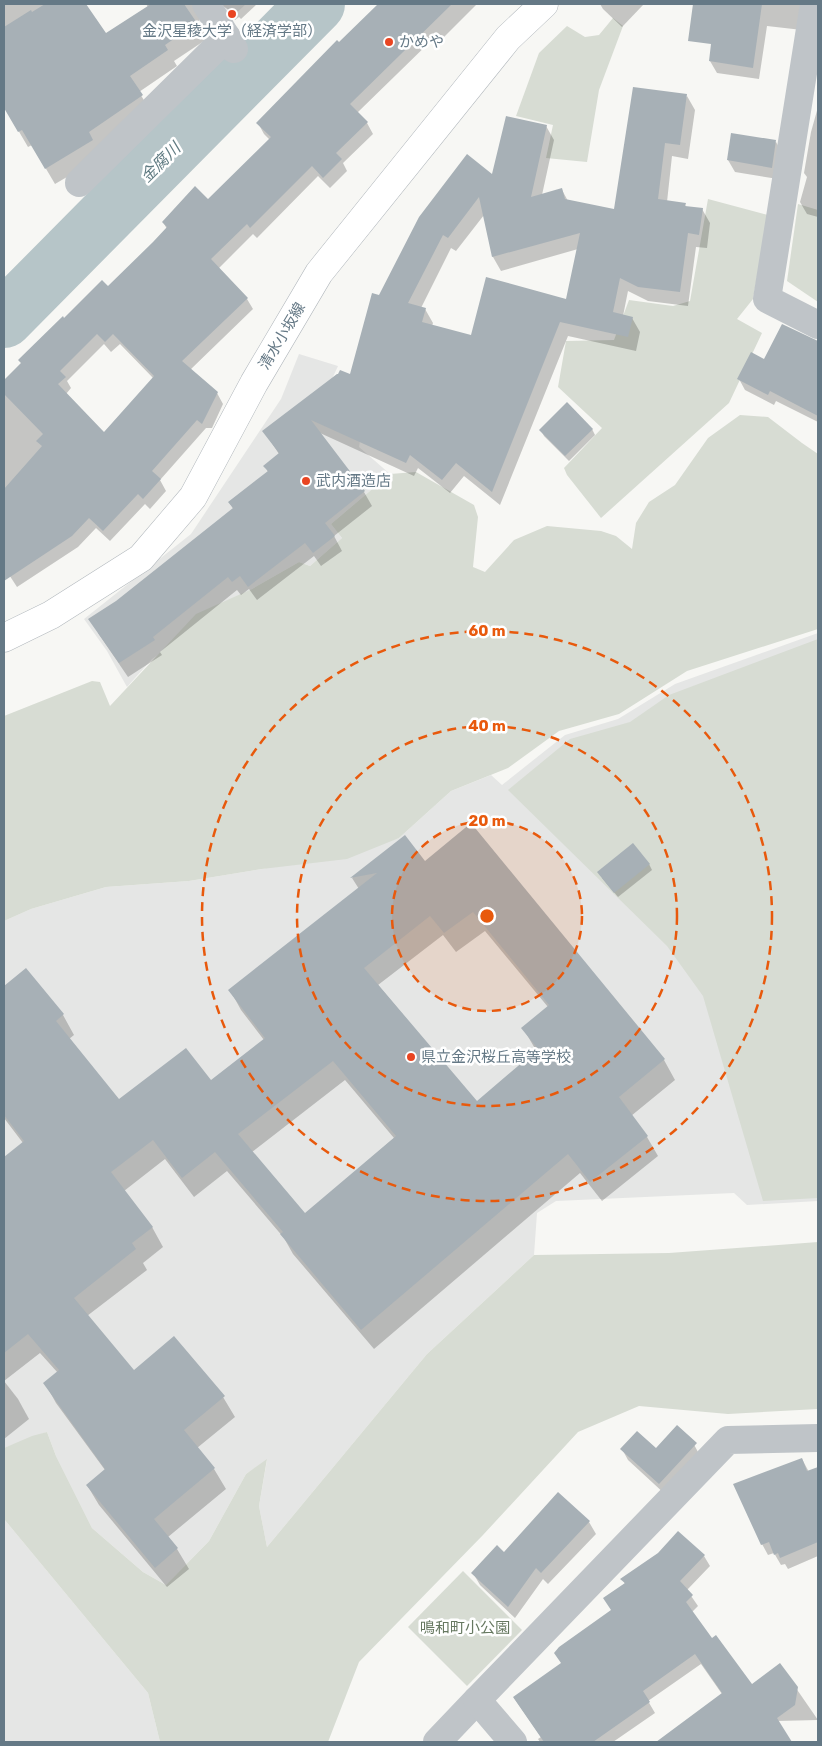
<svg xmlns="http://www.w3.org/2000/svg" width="822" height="1746" font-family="Rubik,'Noto Sans JP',sans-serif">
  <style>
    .built { fill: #e5e6e5 }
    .green { fill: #d7dcd3 }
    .shadow { fill: #0003; fill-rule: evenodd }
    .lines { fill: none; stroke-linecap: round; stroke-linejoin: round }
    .river { stroke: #b6c5c8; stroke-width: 58 }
    .building { fill: #a7b0b6; fill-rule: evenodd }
    .secondary-casing { stroke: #b2b8bd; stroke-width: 29 }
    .minor { stroke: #bfc4c8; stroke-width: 28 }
    .secondary { stroke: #fff; stroke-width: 28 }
    .ring { fill: none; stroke: #e8590c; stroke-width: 2.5; stroke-dasharray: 9 6 }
    .poi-dot { fill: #e94522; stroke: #fff; stroke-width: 2 }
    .labels { text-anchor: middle; stroke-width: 5; stroke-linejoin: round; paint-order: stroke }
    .poi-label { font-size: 15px; fill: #657986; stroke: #fff; text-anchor: start }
    .street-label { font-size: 15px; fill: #657986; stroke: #fff }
    .park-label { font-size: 15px; fill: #667860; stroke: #fff }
    .water-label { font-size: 16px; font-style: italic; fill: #607b82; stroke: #fff }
    .centre { fill: #e8590c; stroke: #fff; stroke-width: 2.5 }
    .ring-label { font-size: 15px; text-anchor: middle; font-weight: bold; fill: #e8590c; stroke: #fff; stroke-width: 5; stroke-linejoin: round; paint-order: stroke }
  </style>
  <rect width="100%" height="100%" fill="#f7f7f4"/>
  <g class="built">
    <polygon points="222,4 246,4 231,18"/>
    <polygon points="299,354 338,366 326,392 361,434 359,447 390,474 331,524 342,538 310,566 299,562 252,589 152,659 127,687 107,651 84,619 191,534 281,399"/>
    <polygon points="818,633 818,1201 747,1205 734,1193 556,1201 537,1213 534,1255 427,1354 267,1547 259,1506 267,1460 246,1474 209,1541 166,1585 143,1572 92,1528 56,1456 47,1432 4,1448 4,921 31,909 106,887 189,881 262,869 399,838 451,791 491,775 502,785 565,735 618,719 675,684"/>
    <polygon points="4,1519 148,1693 160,1742 4,1742"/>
  </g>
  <g class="green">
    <polygon points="613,18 623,26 599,90 587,162 546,158 553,125 516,116 539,53 567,26 585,37 599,35"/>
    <polygon points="708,199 768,215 753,299 737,319 762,333 729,403 601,518 567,475 564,468 602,428 558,387 566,341 614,340 629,300 673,306 690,301"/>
    <polygon points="798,204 818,210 818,302 787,281"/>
    <polygon points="740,415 768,417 802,443 818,454 818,629 687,671 619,714 559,731 508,768 451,791 399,838 347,859 262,869 189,881 106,887 31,909 4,921 4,716 92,681 100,682 110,706 196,614 252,589 299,562 310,566 342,538 331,524 390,474 416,472 474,505 478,517 473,567 485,572 514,540 547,526 601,531 616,536 632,549 636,523 649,502 675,485 708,438"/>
    <polygon points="818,639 818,1198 763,1201 703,996 667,946 508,790 570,739 630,722 669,695"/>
    <polygon points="818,1242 818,1409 728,1414 639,1406 578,1432 483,1535 359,1662 328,1742 160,1742 148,1693 4,1519 4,1448 32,1436 47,1432 56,1456 92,1528 143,1572 166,1585 209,1541 246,1474 267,1459 259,1506 267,1547 427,1354 534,1255 669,1253"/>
    <polygon points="463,1571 522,1630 467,1686 408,1627"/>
  </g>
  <g class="shadow">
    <polygon points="4,4 84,4 105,35 148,7 146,4 257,4 241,19 239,17 235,20 230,11 223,6 201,13 199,22 207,39 174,61 177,66 139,92 151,112 101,157 55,184 32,145 28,147 4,106"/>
    <path d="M391,4H477L441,40L436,36L357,113L367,123L373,134L343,163L347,171L330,188L318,176L257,238L253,234L218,269L247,299L253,309L190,370L217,393L223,404L212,428H206L160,480L166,491L150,509L145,504L110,541L96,528L78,547L17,587L4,567V515L17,506L4,495V381L64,319L108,288L167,229L163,222L208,201L270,140L264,134L258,123L339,43L368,26ZM104,344L111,352L120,344L154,379L104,434L66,394L71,388L67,381Z"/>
    <polygon points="600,4 644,4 622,27 603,9"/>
    <polygon points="718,4 806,4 802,30 767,26 759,79 717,73 710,61"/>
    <path d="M687,96L695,110L688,159L672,156L667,202L685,204L686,207L702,209L710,223L707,248L696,247L688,306L648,301L628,291L623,316L632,318L640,332L636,351L568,336L500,505L464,476L450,493L418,468L414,476L320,433L364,492L372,506L334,536L342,551L321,566L314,556L257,600L249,589L241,595L237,590L160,652L162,655L128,677L98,633L117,602L234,510L229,502L268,472L265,466L279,454L264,431L351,376L379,297L493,176L546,126L554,140L542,195L562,190L568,201L616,211ZM484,215L493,257L501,271L578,249L567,300L471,337L432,326L433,323L425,309L421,308L451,248L456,251Z"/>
    <polygon points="818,107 818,217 807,214 800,202 807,177 804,173 811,132"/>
    <polygon points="776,142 782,153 778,179 735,172 728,160"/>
    <polygon points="782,326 818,343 818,422 776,401 774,405 745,390 739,379 765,360"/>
    <polygon points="592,429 595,435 569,461 544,436 541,430"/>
    <path d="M471,824L664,1060L675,1080L631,1116L647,1137L658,1156L602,1201L580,1173L374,1349L293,1254L284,1238L227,1171L194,1197L165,1159L124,1191L152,1227L163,1247L143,1263L147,1270L87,1316L134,1372L223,1397L235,1417L197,1448L214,1469L226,1489L168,1537L177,1549L189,1569L167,1587L99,1505L87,1485L105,1470L56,1403L45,1383L58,1373L40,1353L4,1381V1158L23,1143L4,1118V988L26,970L63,1015L74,1035L69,1039L119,1101L210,1082L264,1040L241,1010L230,990L359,889L352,878L405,837L425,863ZM485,931L548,1007L523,1028L537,1052L477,1103L378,985L443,935L456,952ZM345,1080L394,1138L305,1215L252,1152Z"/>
    <polygon points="649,864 652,870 618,897 602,878"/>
    <polygon points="4,1381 18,1399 29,1419 4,1439"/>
    <polygon points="691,1439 698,1452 666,1495 628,1460 622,1449 656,1450"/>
    <polygon points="802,1459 809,1472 818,1468 818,1556 788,1569 785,1564 781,1565 774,1553 768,1555 762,1544"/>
    <polygon points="558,1493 589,1522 596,1534 548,1584 543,1579 515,1618 480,1585 473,1573 504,1554"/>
    <polygon points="704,1556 710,1566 687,1590 698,1606 692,1612 711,1640 751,1686 780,1665 818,1720 777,1721 790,1742 679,1742 722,1694 701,1664 648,1701 655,1713 613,1742 540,1742 538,1739 541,1737 514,1698 562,1664 612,1611 625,1584 622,1579"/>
  </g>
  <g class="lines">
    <polyline class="river" points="4,319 316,4"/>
  </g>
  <g class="building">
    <polygon points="45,4 86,4 106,33 151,4 184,4 197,23 165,45 168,50 130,76 143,95 89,132 93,140 45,169 22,130 18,132 4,108 4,27 31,10 32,12"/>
    <path d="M378,4H452L350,104L368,122L336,153L342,159L323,178L312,166L250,228L247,224L211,259L248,298L182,361L218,392L202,424L197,420L152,471L161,479L143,499L138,494L103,531L89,518L72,536L4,581V489L42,446L36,441L43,434L4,394V380L21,363L18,360L63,316L64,318L102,280L108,286L153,242L167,227L162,222L195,186L208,199L271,137L256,123L337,40L339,42ZM97,334L105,342L113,334L154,376L104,432L58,384L66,377L60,371Z"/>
    <polygon points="693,4 762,4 753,68 709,61 711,44 688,41"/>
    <path d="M633,87L687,94L680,145L665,143L658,199L686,203L685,206L703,208L699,235L688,233L680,292L638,287L620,278L613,312L633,317L628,337L560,322L492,492L456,463L442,480L410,455L406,463L311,420L365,491L325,523L335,536L313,553L305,543L248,587L240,576L232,582L228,577L153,637L155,640L119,663L88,619L116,601L233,508L228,502L268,471L263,466L279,453L262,431L337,374H338L340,370L350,374L372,293L379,295L419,217L467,154L492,174L506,116L547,125L531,197L562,188L565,199L614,209ZM479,197L492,257L580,233L566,299L486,277L471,335L422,322L426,308L408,303L443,235L448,238Z"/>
    <polygon points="731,133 776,140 772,168 727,160"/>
    <polygon points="782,324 818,341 818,416 770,391 768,395 737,379 751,352 764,359"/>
    <polygon points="567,402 593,429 565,456 539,430"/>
    <path d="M471,823L665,1059L619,1097L648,1136L590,1182L568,1154L361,1330L280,1234L283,1232L215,1152L182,1178L153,1140L111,1172L153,1227L132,1243L136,1249L74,1298L134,1370L174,1336L225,1396L184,1430L215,1468L154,1519L178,1548L155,1568L86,1485L105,1469L43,1383L59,1370L28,1334L4,1353V1157L24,1141L4,1115V986L26,968L64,1014L56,1021L119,1099L186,1048L211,1080L265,1038L228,990L377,873L350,878L405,835L425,861ZM473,912L549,1005L521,1028L538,1049L477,1101L364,968L430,916L444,933ZM333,1061L396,1136L305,1213L238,1134Z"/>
    <polygon points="633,843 650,864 614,893 597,872"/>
    <polygon points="677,1425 697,1443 659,1484 620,1449 637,1431 656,1448"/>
    <polygon points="802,1458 807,1471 818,1467 818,1542 780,1558 778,1553 774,1555 769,1542 761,1545 733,1484"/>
    <polygon points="558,1492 590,1521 541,1573 536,1568 508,1607 471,1573 497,1545 504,1552"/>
    <polygon points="678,1531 705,1555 680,1581 693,1595 686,1602 712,1638 716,1635 752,1684 780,1663 798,1687 795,1705 777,1718 792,1742 656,1742 722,1693 695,1654 643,1691 650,1702 593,1742 544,1742 513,1697 561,1663 554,1653 559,1647 611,1610 603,1598 625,1583 620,1579 658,1553"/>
  </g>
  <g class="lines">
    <defs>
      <polyline id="secondary" points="4,638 51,615 141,558 193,497 254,383 319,273 508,38 544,4"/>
    </defs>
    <use href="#secondary" class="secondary-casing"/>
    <g class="minor">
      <polyline points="206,4 234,49"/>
      <polyline points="814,4 767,299 818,325"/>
      <polyline points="79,183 227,37"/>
      <polyline points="437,1742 477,1700"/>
      <polyline points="513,1742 477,1700 728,1440 818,1438"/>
    </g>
    <use href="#secondary" class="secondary"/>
  </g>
  <circle cx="487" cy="916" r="95" fill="#e8590c" fill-opacity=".12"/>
  <g class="ring">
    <circle cx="487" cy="916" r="95"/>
    <circle cx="487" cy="916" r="190"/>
    <circle cx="487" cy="916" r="285"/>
  </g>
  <g class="poi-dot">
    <circle cx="232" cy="14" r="5"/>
    <circle cx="389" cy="42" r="5"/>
    <circle cx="306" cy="481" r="5"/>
    <circle cx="411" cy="1057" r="5"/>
  </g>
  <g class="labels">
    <g class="poi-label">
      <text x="232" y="36" text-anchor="middle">金沢星稜大学（経済学部）</text>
      <text x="399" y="47">かめや</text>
      <text x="316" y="486">武内酒造店</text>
      <text x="421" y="1062">県立金沢桜丘高等学校</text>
    </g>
    <g class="street-label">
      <text transform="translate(282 336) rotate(-59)" y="5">清水小坂線</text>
    </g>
    <g class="park-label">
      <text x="465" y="1633">鳴和町小公園</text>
    </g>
    <g class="water-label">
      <text transform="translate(160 162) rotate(-45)" y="6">金腐川</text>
    </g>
  </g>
  <circle cx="487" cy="916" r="8" class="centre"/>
  <g class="ring-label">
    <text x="487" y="636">60 m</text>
    <text x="487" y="731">40 m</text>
    <text x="487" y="826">20 m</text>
  </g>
  <rect width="822" height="1746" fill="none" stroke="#657986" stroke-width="10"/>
</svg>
